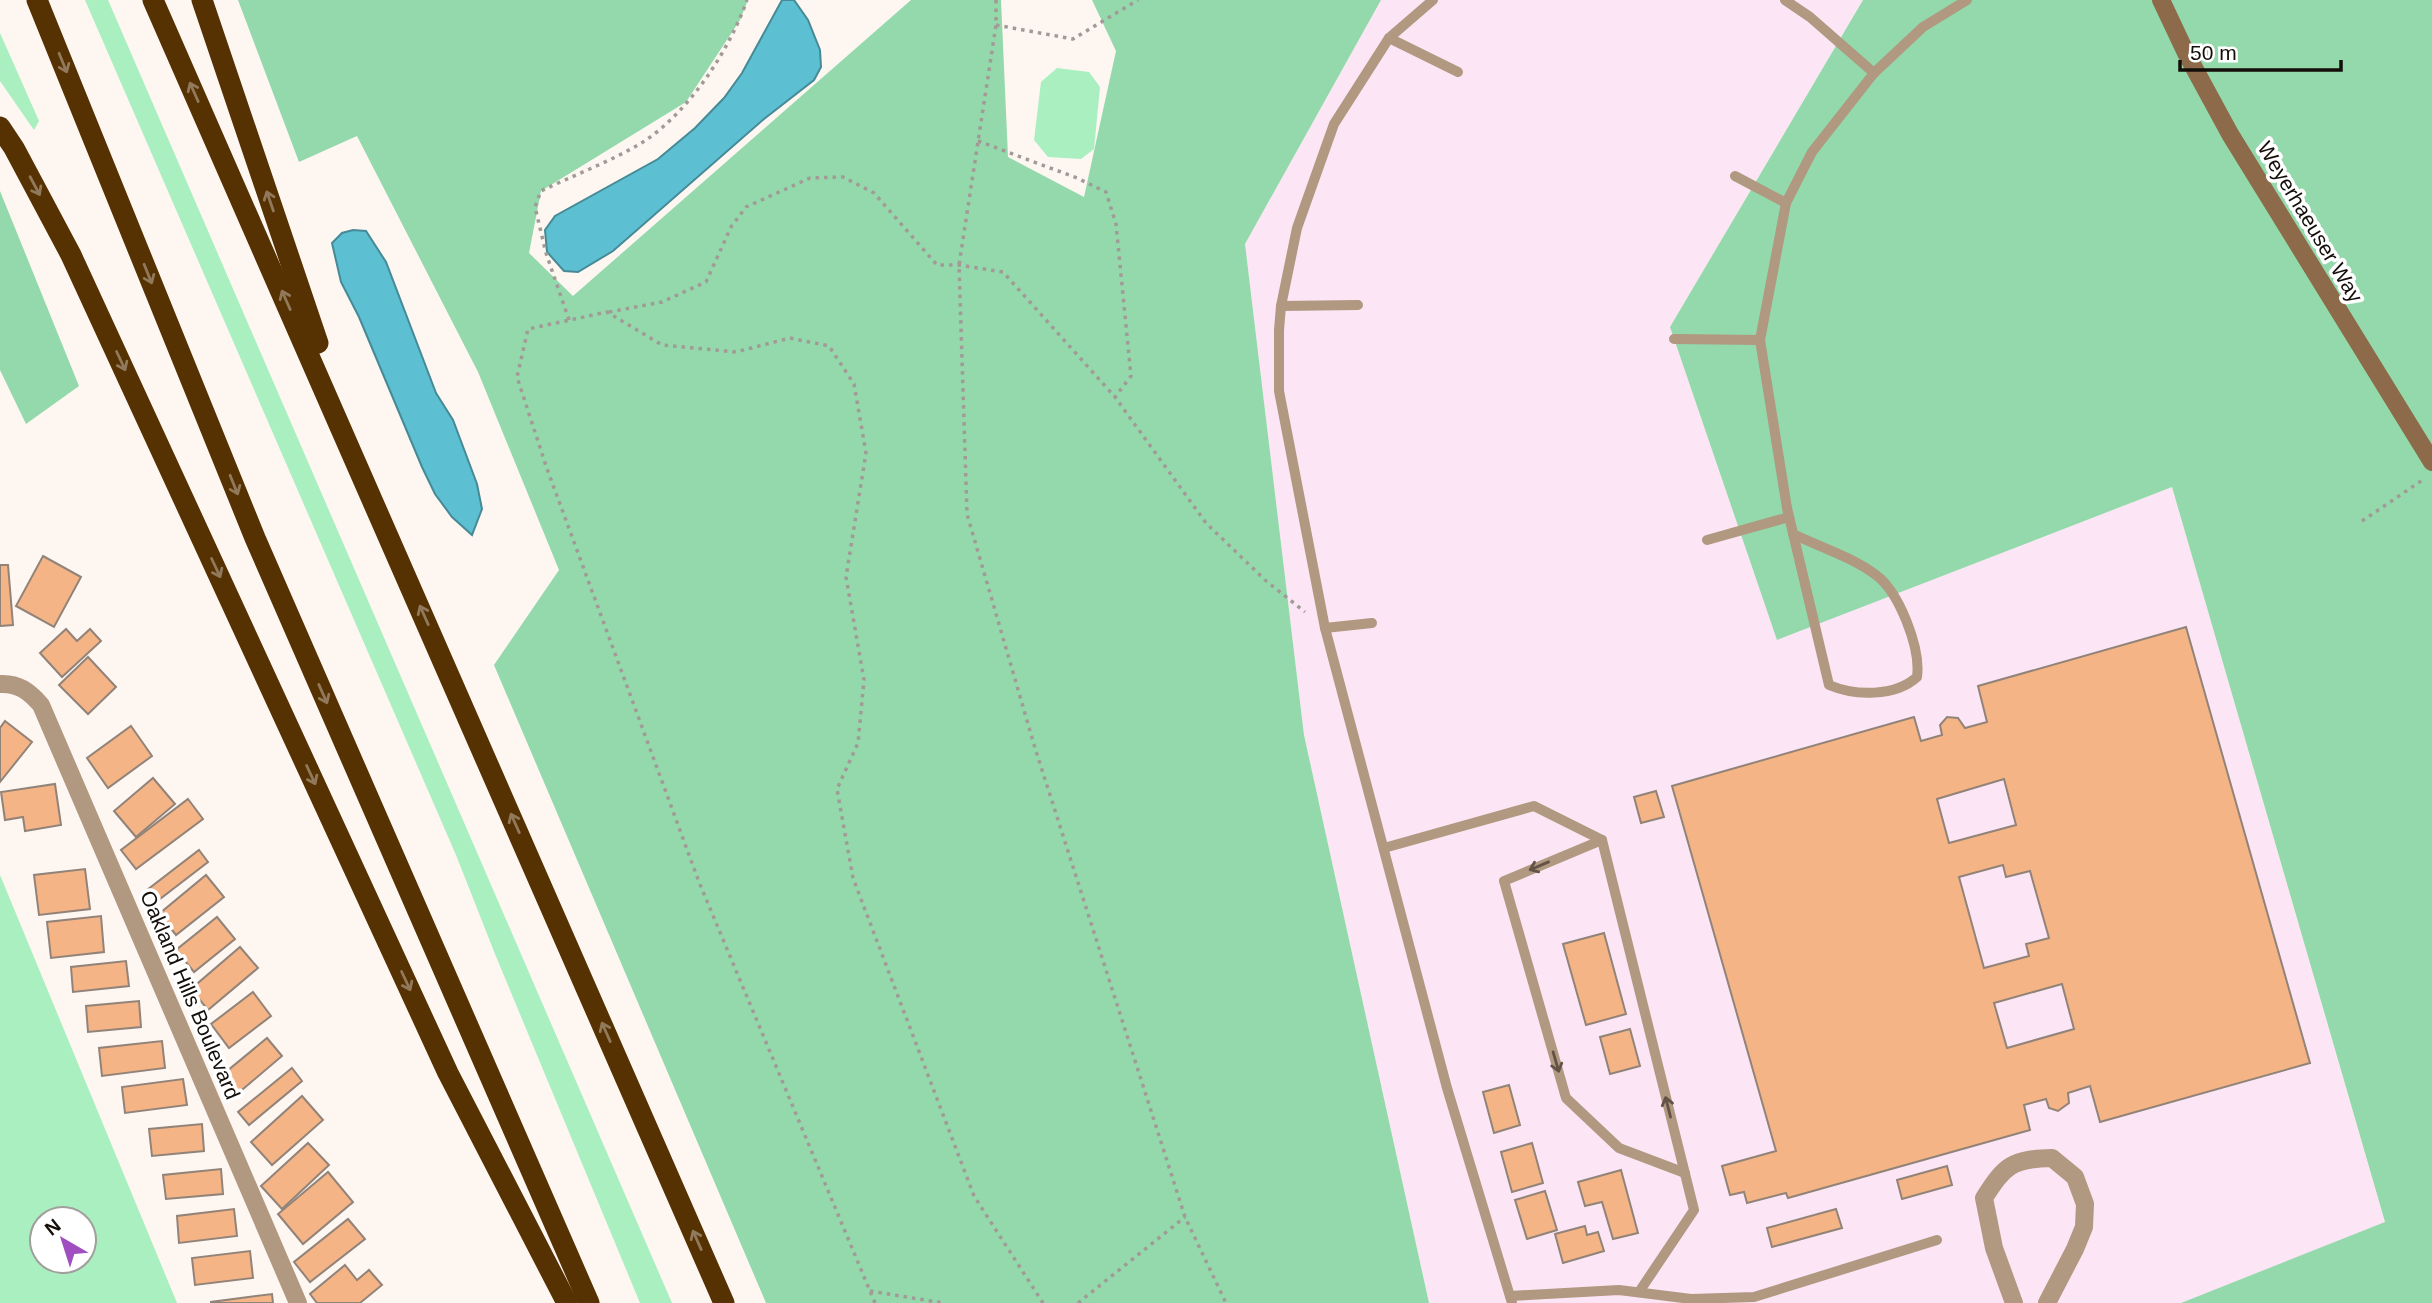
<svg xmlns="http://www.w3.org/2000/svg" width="2432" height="1303" font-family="Helvetica,sans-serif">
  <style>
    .industrial { fill: #fce6f5 }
    .green { fill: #a9efc0; fill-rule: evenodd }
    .forest { fill: #93d9ab }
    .water { fill: #5cbfd2; stroke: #468a96; stroke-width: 2 }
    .building { fill: #f4b486; stroke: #928379; stroke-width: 2; fill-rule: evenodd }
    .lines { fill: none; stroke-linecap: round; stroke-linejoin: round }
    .path { stroke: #a19a96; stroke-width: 3.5; stroke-dasharray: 3.5 5; stroke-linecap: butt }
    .lane { stroke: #b19881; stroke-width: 10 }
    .street { stroke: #b19881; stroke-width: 18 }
    .secondary { stroke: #8d6a49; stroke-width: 18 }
    .highway { stroke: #563102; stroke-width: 21 }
    .oneway { stroke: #91795b }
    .oneway2 { stroke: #625346 }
    .labels { text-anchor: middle; stroke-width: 7; stroke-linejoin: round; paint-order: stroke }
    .street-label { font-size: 21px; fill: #140e0a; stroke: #fff }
  </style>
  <rect width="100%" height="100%" fill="#fdf6f1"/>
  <polygon class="industrial" points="1381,0 1863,0 1670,327 1777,639 2172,487 2385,1223 2181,1303 1429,1303 1304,735 1245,244"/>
  <g class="green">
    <polygon points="85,0 108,0 672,1303 640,1303 495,954 456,855"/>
    <polygon points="0,33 39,121 34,130 0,81"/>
    <polygon points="1057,68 1089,72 1100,87 1094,149 1081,159 1048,157 1034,140 1041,82"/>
    <path d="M0,875L177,1303H0ZM42,1219H84V1261H42Z"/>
  </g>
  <g class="forest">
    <polygon points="238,0 748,0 740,20 686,102 541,191 529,253 573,296 911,0 1001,0 1008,157 1084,197 1116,51 1092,0 1381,0 1245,244 1304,735 1429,1303 766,1303 494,665 559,570 478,372 357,136 299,162"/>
    <polygon points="1863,0 2432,0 2432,1303 2181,1303 2385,1222 2172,487 1777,640 1670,327"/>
    <polygon points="0,191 79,386 26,424 0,370"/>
  </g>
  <g class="water">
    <polygon points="782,0 794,0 808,20 820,50 821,67 814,80 764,119 613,251 578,272 564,271 547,252 545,230 555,216 658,159 695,128 724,98 742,73"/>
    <polygon points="353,230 366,231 386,262 436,393 453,420 477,484 482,509 472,535 452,517 435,494 422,467 359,317 341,282 332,243 342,233"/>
  </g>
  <g class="building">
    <polygon points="43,556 81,577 54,627 16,606"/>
    <polygon points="0,565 8,565 13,625 0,626"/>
    <path d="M2186,627L2310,1063L2100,1122L2090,1086L2068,1093L2069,1103L2058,1111L2049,1108L2046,1099L2024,1105L2030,1130L1788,1198L1786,1193L1747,1203L1744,1192L1730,1195L1722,1166L1776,1151L1672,786L1914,717L1921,741L1942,735L1940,725L1947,717L1958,718L1965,728L1987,722L1978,686ZM2004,779L2016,825L1949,843L1937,799ZM2003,865L2006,877L2030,871L2049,938L2026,944L2029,956L1984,968L1959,877ZM2062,984L2074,1029L2007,1048L1994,1003Z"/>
    <polygon points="66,629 77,641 90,629 101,641 62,677 40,653"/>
    <polygon points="88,657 116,687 88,714 59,685"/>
    <polygon points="5,721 32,742 0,782 0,728"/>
    <polygon points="131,726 152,756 108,788 87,758"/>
    <polygon points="153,778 175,804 136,837 114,811"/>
    <polygon points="55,784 61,825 25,831 23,817 5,820 1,792"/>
    <polygon points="1656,791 1664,817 1641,823 1634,797"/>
    <polygon points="188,799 203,819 136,869 121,850"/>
    <polygon points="199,850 208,862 156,902 147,890"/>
    <polygon points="85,869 90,909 39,915 34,875"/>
    <polygon points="206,875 224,897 176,935 159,914"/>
    <polygon points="101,916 104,952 51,958 47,922"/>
    <polygon points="217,917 235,939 194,972 176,950"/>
    <polygon points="1604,933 1626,1014 1586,1025 1563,944"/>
    <polygon points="240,947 258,968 208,1010 191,989"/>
    <polygon points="126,961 129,986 73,992 71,967"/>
    <polygon points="253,992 271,1016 229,1048 211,1024"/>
    <polygon points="139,1001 141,1027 88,1032 86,1006"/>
    <polygon points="1630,1029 1640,1066 1610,1074 1600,1037"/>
    <polygon points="267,1038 282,1056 236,1095 221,1076"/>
    <polygon points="162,1041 165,1068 102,1076 99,1048"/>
    <polygon points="292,1068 302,1081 249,1125 238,1112"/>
    <polygon points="183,1079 187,1105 125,1113 122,1087"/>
    <polygon points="1509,1085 1520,1125 1494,1133 1483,1092"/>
    <polygon points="302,1096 323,1120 272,1165 251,1142"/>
    <polygon points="202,1124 204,1151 152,1156 149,1129"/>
    <polygon points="308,1143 329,1165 282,1209 261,1186"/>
    <polygon points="1532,1143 1543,1183 1512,1192 1501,1152"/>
    <polygon points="1947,1166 1952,1185 1902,1199 1897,1180"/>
    <polygon points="221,1169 223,1194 166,1199 163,1175"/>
    <polygon points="1621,1170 1638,1233 1613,1239 1602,1202 1585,1206 1578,1182"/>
    <polygon points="328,1172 353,1202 303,1244 278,1214"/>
    <polygon points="1545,1191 1557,1230 1527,1239 1515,1200"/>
    <polygon points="234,1209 237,1236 179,1243 177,1216"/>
    <polygon points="1836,1209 1842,1228 1772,1247 1767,1228"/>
    <polygon points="348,1219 365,1239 310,1282 294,1262"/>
    <polygon points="1585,1226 1587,1235 1598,1232 1604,1251 1563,1263 1555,1234"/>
    <polygon points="250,1251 253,1278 195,1285 192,1258"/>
    <polygon points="345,1265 357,1280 369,1270 382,1285 360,1303 317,1303 310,1294"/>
    <polygon points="272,1294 273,1303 211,1303 211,1302"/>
  </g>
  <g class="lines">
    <g class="path">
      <polyline points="996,0 996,25 959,265 967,514 1035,748 1185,1217 1226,1303"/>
      <polyline points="996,25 1073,39 1138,0"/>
      <polyline points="978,141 1077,178 1106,192 1116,224 1131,376 1115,397"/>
      <polyline points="609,312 662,302 706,282 731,227 746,207 810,178 843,177 874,193 937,265 959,265 1003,272 1115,397 1206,523 1265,580 1305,612"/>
      <path d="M569,320L546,253L535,207L541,191C574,175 612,161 643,142C689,112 729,51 747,0"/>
      <polyline points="2362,521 2424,479"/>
      <polyline points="870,1291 943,1303"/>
      <polyline points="875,1303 699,882 546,466 517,377 528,329 607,312 662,345 736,352 790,338 829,346 854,384 866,453 846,577 864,680 858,743 837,789 853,878 974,1196 1043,1303"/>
      <polyline points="1078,1303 1185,1217"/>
    </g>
    <g class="lane">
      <polyline points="1433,0 1389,38 1334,124 1297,228 1281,306 1279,330 1279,391 1325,628 1447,1088 1512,1303"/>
      <polyline points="1785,0 1810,17 1874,73 1923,27 1967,0"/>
      <polyline points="1389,38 1458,72"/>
      <polyline points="1735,176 1786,203"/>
      <polyline points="1281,306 1358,305"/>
      <polyline points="1674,339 1760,340"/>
      <path d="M1793,534C1820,547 1852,557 1876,575C1899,592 1921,648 1917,677C1895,697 1855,696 1829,685L1787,508L1760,340L1786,203L1812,152L1874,73"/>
      <polyline points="1707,540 1789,517"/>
      <polyline points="1325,628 1372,623"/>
      <polyline points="1602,840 1504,881 1566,1098 1619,1148 1685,1173"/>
      <polyline points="1384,848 1534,806 1602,840 1694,1210 1639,1292"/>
      <polyline points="1510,1296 1619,1290 1691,1299 1754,1297 1937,1240"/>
    </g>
    <g class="street">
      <path d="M0,684C18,683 29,691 41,705L298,1303"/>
      <path d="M2014,1303L1994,1248L1984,1198C2005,1165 2012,1159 2052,1158L2075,1177L2085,1204L2084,1227L2075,1249L2047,1303"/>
    </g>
    <polyline class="secondary" points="2161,0 2186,53 2230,134 2432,462"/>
    <g class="highway">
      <polyline points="37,0 255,538 589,1303"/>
      <polyline points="153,0 724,1303"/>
      <polyline points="202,0 318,343"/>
      <polyline points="0,127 14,148 71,255 448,1073 567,1303"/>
    </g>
  </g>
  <defs><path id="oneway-shaft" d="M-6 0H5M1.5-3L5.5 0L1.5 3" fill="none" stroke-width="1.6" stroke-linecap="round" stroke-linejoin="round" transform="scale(1.75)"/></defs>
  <g class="oneway">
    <use href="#oneway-shaft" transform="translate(63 63) rotate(68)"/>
    <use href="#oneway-shaft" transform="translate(194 92) rotate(-114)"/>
    <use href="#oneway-shaft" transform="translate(35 186) rotate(62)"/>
    <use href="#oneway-shaft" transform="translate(270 201) rotate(-109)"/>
    <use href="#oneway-shaft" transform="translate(148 274) rotate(68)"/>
    <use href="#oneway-shaft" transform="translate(286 300) rotate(-114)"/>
    <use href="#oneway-shaft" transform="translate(121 361) rotate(65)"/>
    <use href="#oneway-shaft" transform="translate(234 485) rotate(68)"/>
    <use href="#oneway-shaft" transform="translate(216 568) rotate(65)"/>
    <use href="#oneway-shaft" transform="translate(424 615) rotate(-114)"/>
    <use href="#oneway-shaft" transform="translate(323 694) rotate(66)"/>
    <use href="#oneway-shaft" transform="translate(311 775) rotate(65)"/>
    <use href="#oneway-shaft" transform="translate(515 823) rotate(-114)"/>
    <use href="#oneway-shaft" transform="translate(406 981) rotate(65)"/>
    <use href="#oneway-shaft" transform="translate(606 1032) rotate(-114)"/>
    <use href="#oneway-shaft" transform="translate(697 1240) rotate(-114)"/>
  </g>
  <g class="oneway2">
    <use href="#oneway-shaft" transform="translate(1539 866) rotate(157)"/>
    <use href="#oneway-shaft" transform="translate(1556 1062) rotate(74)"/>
    <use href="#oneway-shaft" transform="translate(1668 1107) rotate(-104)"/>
  </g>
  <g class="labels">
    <g class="street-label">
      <text transform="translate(2310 222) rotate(59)" y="7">Weyerhaeuser Way</text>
      <text transform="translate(190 995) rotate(67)" y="7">Oakland Hills Boulevard</text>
    </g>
  </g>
  <g transform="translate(63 1240) rotate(321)"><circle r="33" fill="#ffffff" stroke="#a19f9d" stroke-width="2"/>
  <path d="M0-5L12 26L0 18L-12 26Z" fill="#9f4fbf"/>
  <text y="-10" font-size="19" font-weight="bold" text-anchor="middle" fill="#140e0a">N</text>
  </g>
  <path d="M2180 60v10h161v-10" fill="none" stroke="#140e0a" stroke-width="3.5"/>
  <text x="2190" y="60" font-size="21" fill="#140e0a" stroke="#ffffff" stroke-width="5" paint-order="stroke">50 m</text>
</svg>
